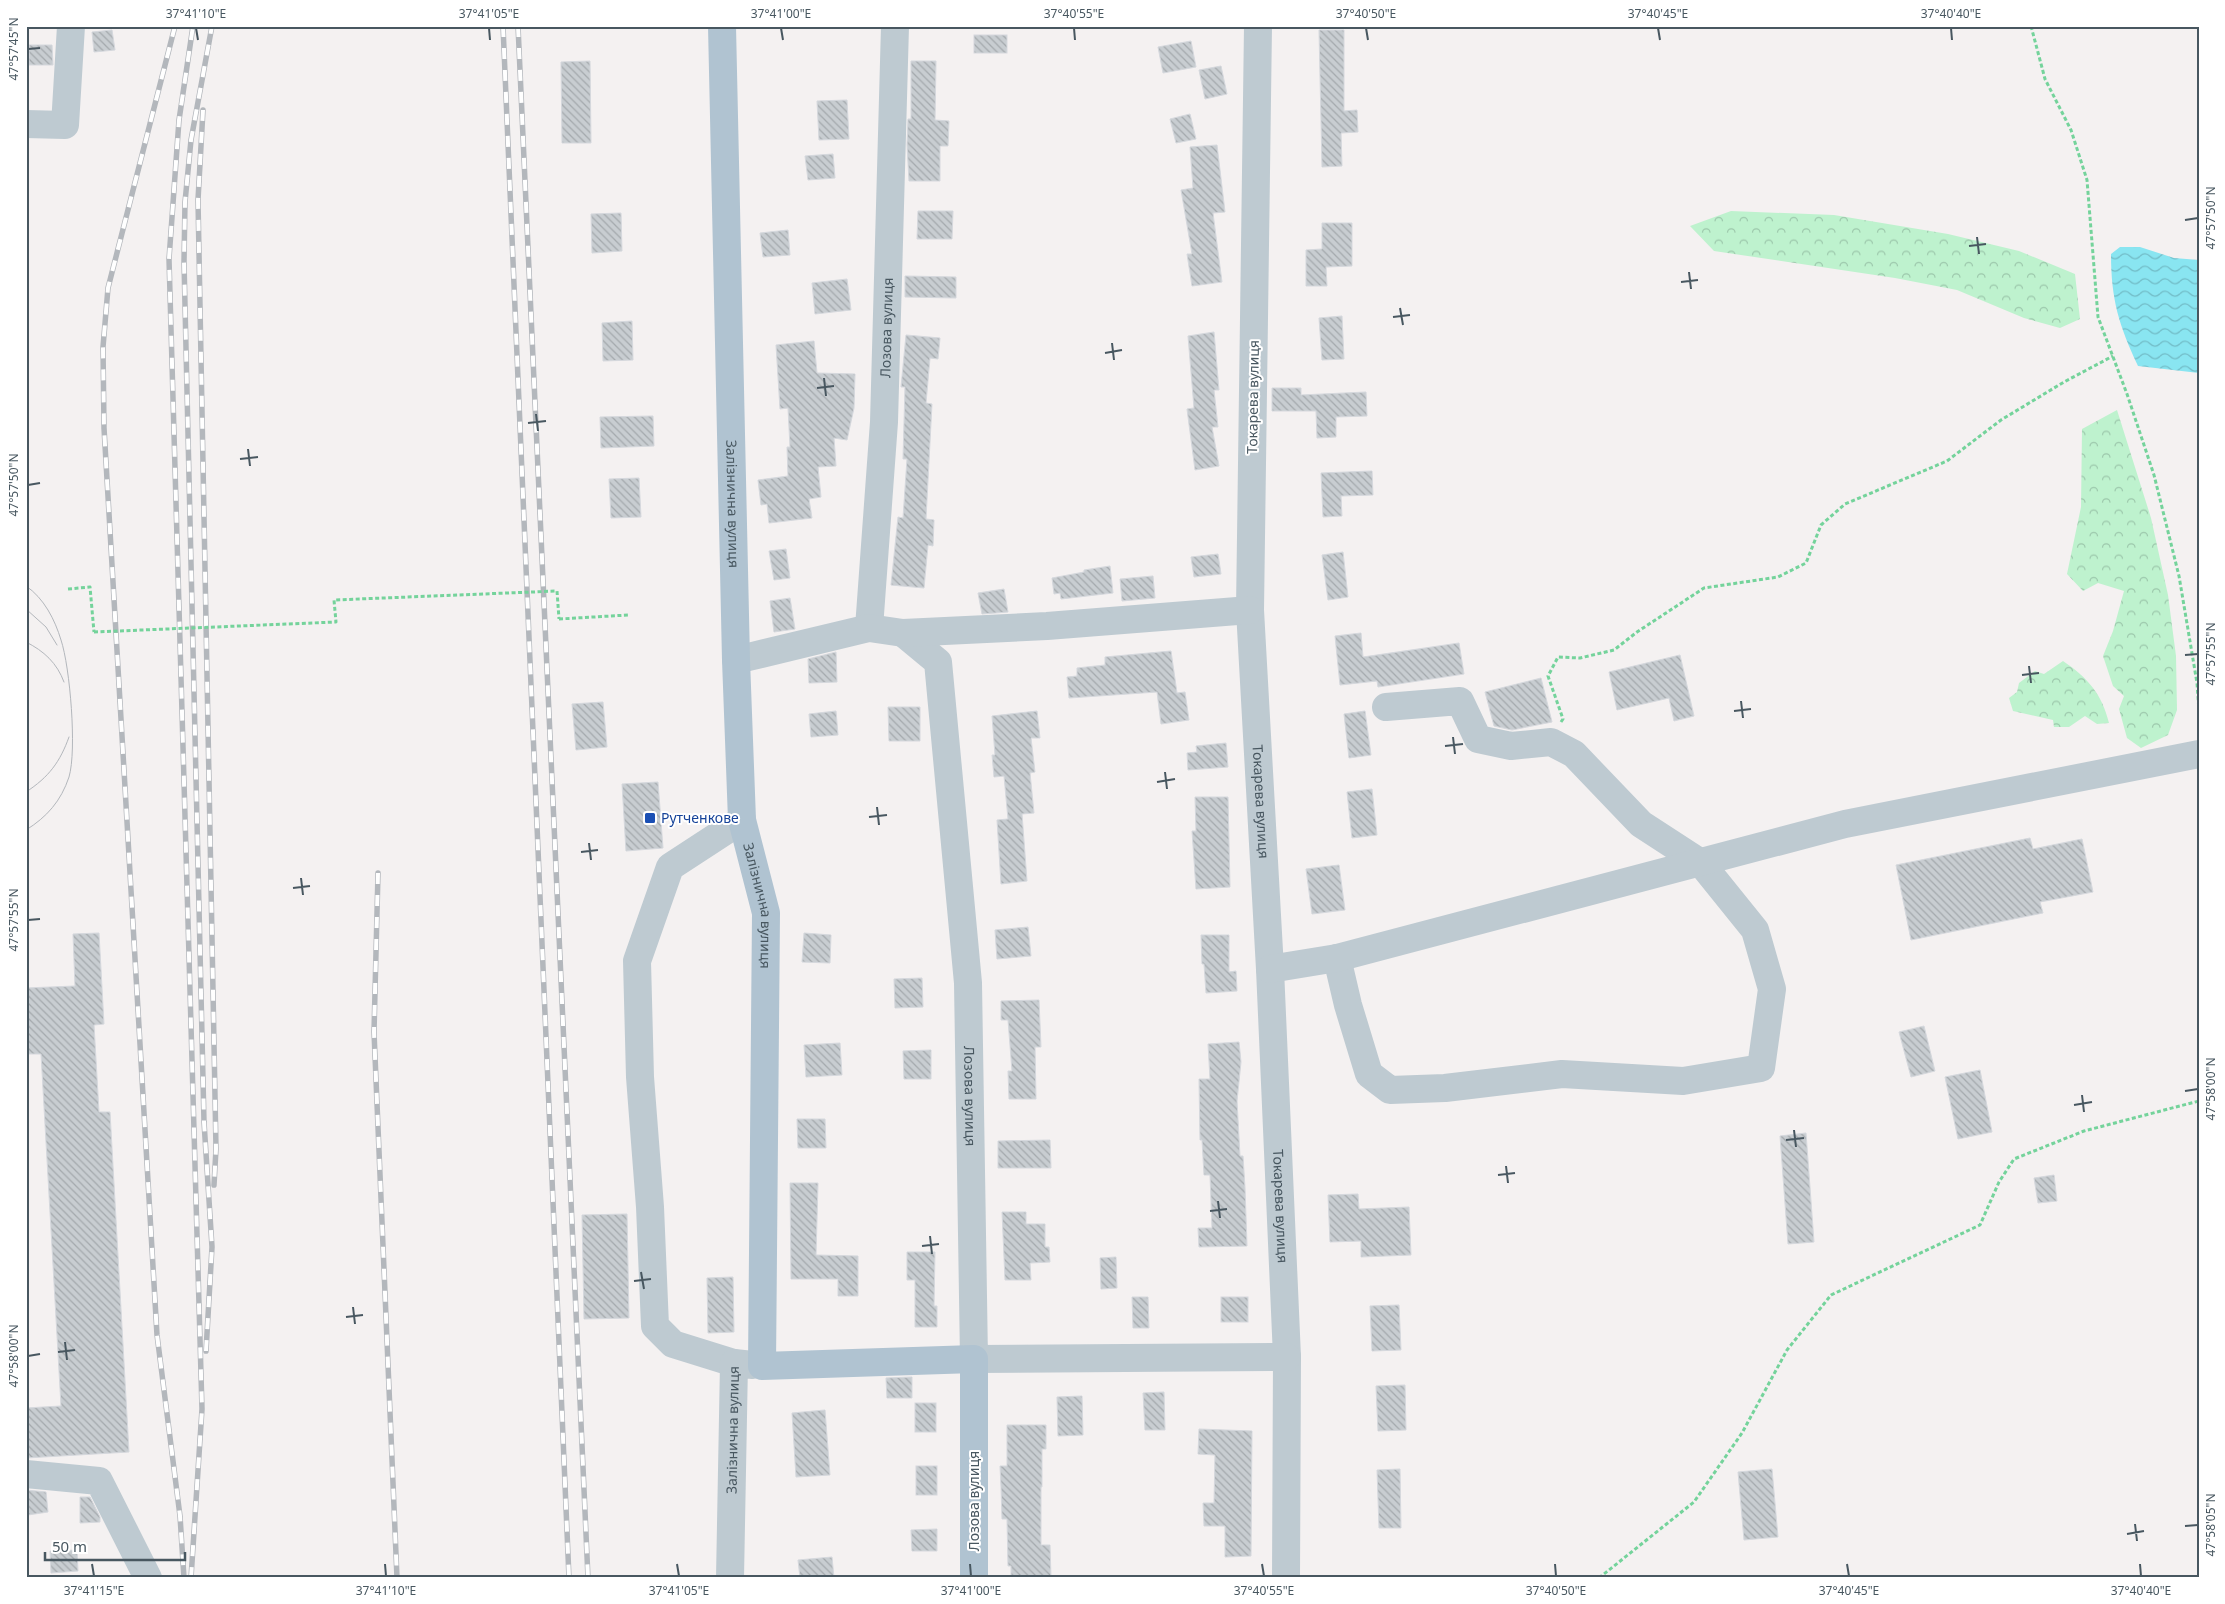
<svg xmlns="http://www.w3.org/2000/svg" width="2225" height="1604" font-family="'Noto Sans',sans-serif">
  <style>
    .forest { fill: url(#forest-crowns) }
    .water { fill: url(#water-waves) }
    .building { fill: url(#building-back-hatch); stroke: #d5d8dd }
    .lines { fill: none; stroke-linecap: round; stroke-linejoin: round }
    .path { stroke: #74d39b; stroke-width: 3; stroke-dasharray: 4 2.5; stroke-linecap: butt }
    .minor { stroke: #becad1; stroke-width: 28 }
    .major { stroke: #b0c3d1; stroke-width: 28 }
    .tram { stroke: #b3b7bc; stroke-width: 1 }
    .rail-casing { stroke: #b3b7bc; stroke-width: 5.5 }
    .rail { stroke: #fff; stroke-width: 4; stroke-dasharray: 11; stroke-linecap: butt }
    .path-bridge { stroke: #74d39b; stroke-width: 3; stroke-dasharray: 4 2.5; stroke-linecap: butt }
    .ticks { fill: none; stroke: #485760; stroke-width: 2 }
    .transit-dot { fill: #1a4fb4; stroke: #fff; stroke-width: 2 }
    .labels { text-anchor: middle; stroke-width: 4; stroke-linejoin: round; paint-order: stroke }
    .street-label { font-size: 14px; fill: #485760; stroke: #fff }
    .transit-label { font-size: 14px; fill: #164399; stroke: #fff; text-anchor: start }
    .neatline { fill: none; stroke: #485760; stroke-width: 2 }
    .ticks-label { font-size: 12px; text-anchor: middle; fill: #485760 }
  </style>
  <defs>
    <pattern id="forest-crowns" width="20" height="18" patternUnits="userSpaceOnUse" patternTransform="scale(1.25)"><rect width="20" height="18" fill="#bef2ce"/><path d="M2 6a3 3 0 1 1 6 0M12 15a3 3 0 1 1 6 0" fill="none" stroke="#9cc7ab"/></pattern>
    <pattern id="water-waves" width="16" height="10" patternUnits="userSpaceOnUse" patternTransform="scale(1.25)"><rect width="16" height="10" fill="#89e5f1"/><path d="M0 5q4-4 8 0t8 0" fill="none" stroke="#72bcc7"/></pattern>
    <pattern id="building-back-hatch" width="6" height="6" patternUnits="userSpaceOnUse" patternTransform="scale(1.25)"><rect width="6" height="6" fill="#c8cdd1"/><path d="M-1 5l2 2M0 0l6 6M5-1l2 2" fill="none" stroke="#a4a9ad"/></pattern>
  </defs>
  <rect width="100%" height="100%" fill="#f4f1f1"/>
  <g class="forest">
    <polygon points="1731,211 1834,215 1948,234 2019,251 2075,274 2080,319 2060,328 2024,318 1957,290 1895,278 1714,251 1690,226"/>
    <polygon points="2117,410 2151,518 2168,595 2176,656 2177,710 2168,735 2141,748 2127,738 2119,709 2124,696 2113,686 2103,656 2113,631 2124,591 2098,583 2083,591 2067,574 2081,507 2082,429"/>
    <path d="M2063,661C2088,678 2102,694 2109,723L2097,724L2085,716L2069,727H2054L2053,720L2013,711L2009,698L2017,692L2019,683L2035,671L2044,674Z"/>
  </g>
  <path class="water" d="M2120,247H2140L2174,258L2199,260V373L2138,366C2119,325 2111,300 2111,254Z"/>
  <g class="building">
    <polygon points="112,30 115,50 94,52 92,32"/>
    <polygon points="1319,30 1344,30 1344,111 1357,110 1358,132 1341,133 1342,166 1322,167"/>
    <rect x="974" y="35" width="33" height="18"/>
    <polygon points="1191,41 1196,67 1163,73 1158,47"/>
    <polygon points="29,45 52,45 53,65 29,65"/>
    <polygon points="590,61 591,143 562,143 561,62"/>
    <polygon points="911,61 936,61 935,120 949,121 948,146 940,146 940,181 909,181 907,145 908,119 911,119"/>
    <polygon points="1221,66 1227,94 1205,99 1199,70"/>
    <polygon points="847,100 849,139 819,140 817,101"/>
    <polygon points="1190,114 1196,139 1176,143 1170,119"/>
    <polygon points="1217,145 1225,212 1213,213 1222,282 1192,286 1187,254 1192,254 1181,190 1193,188 1190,147"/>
    <polygon points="833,154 835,178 808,180 805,156"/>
    <polygon points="918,211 953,211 952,239 917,239"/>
    <polygon points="621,213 622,251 592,253 591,214"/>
    <polygon points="1322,223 1352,223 1352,266 1326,267 1327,286 1306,286 1306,250 1322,249"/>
    <polygon points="788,230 790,255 763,257 760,233"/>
    <polygon points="905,276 956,277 956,298 905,297"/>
    <polygon points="847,279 851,310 815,314 812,283"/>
    <polygon points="1342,316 1344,359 1322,360 1319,318"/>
    <polygon points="632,321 633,360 603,361 602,323"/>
    <polygon points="1214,332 1219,390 1214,390 1218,427 1212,427 1219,466 1195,470 1187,409 1194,408 1188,336"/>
    <polygon points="906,335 940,338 938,359 930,358 926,403 932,404 926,519 934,520 933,546 928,545 924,588 891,585 898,517 903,518 907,459 903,459 905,387 901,387"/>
    <polygon points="814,341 817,373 855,374 854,408 847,440 834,438 836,466 818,467 821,497 809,499 812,518 769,523 767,504 761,505 758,480 788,476 787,447 790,447 788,408 780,409 776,345"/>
    <polygon points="1272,388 1301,388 1301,395 1366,392 1367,416 1336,417 1336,437 1317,438 1316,411 1272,411"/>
    <polygon points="653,416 654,446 601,448 600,417"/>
    <polygon points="1372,471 1373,495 1341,496 1342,516 1323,517 1321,473"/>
    <polygon points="639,478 641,517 611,518 609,479"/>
    <polygon points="786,549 790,578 774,580 769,551"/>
    <polygon points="1343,552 1348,597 1328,600 1322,555"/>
    <polygon points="1218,554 1221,574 1194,577 1191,557"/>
    <polygon points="1110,566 1113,593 1061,599 1060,593 1054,594 1052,578 1084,572 1084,570"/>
    <polygon points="1153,576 1155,598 1122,601 1120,579"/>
    <polygon points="1004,589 1008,612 982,614 978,593"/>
    <polygon points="790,598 795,629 774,632 770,601"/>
    <polygon points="1361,633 1363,657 1459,643 1464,674 1378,687 1377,681 1340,685 1335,636"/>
    <polygon points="1171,651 1177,693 1185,692 1189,720 1161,724 1157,692 1069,698 1067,677 1077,676 1077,668 1105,665 1105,657"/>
    <polygon points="836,652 837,682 809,683 808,659"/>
    <polygon points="1680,655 1694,716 1674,721 1669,698 1617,710 1609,672"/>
    <polygon points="1541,678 1552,722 1512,730 1494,726 1485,692"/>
    <polygon points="603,702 607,747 576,750 572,704"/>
    <polygon points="888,707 920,707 920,741 889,741"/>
    <polygon points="836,711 838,735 811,737 809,714"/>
    <polygon points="1037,711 1040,738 1031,738 1035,772 1030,773 1034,813 1022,814 1027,881 1001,884 997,820 1008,819 1004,776 994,777 992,755 995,755 992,716"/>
    <polygon points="1365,711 1371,755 1349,758 1344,714"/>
    <polygon points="1226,743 1228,767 1188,770 1187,753 1197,752 1196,746"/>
    <polygon points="658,782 663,848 626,851 622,784"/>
    <polygon points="1372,789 1377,835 1352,838 1347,792"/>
    <polygon points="1195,797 1228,797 1230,887 1196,889 1192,831 1196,831"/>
    <polygon points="2030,838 2033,849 2082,839 2093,892 2040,902 2043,913 1911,940 1896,865"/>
    <polygon points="1339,865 1345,910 1312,914 1306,869"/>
    <polygon points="1028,927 1031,956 997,959 995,930"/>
    <polygon points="99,933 104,1024 94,1025 99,1112 110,1112 129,1452 26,1458 26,1408 61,1406 41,1054 26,1054 26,988 75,986 73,934"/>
    <polygon points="804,933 831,935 830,963 802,962"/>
    <polygon points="1201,935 1229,935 1229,972 1236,971 1237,991 1206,993 1204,964 1202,964"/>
    <polygon points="922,978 923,1007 895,1008 894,979"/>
    <polygon points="1039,1000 1041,1047 1035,1047 1036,1099 1009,1099 1008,1071 1012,1071 1008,1020 1001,1020 1001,1001"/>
    <polygon points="1924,1026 1935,1071 1911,1077 1899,1032"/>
    <polygon points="1239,1042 1241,1062 1237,1101 1240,1156 1243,1156 1245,1188 1247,1246 1199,1247 1198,1228 1212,1228 1210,1175 1204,1175 1202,1140 1200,1140 1199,1079 1210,1079 1208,1044"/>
    <polygon points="840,1043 842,1075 806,1077 804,1045"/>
    <polygon points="931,1050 931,1079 904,1079 903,1051"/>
    <polygon points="1980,1070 1992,1132 1958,1139 1945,1077"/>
    <polygon points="797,1119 825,1119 826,1148 798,1148"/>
    <polygon points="1806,1133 1814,1242 1788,1244 1780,1136"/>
    <polygon points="1050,1140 1051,1168 998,1168 998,1141"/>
    <polygon points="2054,1175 2057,1201 2038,1203 2034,1178"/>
    <polygon points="790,1183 818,1183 816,1255 858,1256 858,1296 838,1296 838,1279 791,1279"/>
    <polygon points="1358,1194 1359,1209 1409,1207 1411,1255 1361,1257 1361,1241 1330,1242 1328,1195"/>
    <polygon points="1002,1212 1026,1212 1026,1224 1045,1224 1045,1247 1049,1247 1050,1262 1030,1263 1031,1280 1005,1280"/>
    <polygon points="627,1214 629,1318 584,1319 582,1215"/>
    <polygon points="907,1252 935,1252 934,1306 937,1306 937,1327 915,1327 915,1280 907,1280"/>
    <polygon points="1116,1257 1117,1288 1101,1289 1100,1258"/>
    <polygon points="733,1277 734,1332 708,1333 707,1278"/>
    <polygon points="1132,1297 1148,1297 1149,1328 1133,1328"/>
    <rect x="1221" y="1297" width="27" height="25"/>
    <polygon points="1399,1305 1401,1350 1372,1351 1370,1306"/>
    <polygon points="912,1377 912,1398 887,1398 886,1378"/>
    <polygon points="1405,1385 1406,1430 1378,1431 1376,1386"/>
    <polygon points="1164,1392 1165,1430 1145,1430 1143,1393"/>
    <polygon points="1082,1396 1083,1435 1058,1436 1057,1397"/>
    <rect x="915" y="1403" width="21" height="29"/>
    <polygon points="825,1410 830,1475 796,1477 792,1413"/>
    <polygon points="1007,1425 1046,1425 1046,1449 1042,1449 1042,1487 1041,1487 1041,1545 1050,1545 1051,1578 1011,1578 1011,1566 1008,1566 1007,1519 1002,1519 1001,1487 1000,1466 1007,1466"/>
    <polygon points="1199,1429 1252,1431 1251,1556 1225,1557 1225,1526 1204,1526 1203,1503 1214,1503 1215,1455 1198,1454"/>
    <rect x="916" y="1466" width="21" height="29"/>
    <polygon points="1400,1469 1401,1528 1379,1528 1377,1470"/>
    <polygon points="1772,1469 1778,1537 1744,1540 1738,1472"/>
    <polygon points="26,1490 46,1492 48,1512 28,1515"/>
    <polygon points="80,1497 90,1497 100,1517 100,1522 80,1523"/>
    <polygon points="937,1529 937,1551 912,1551 911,1530"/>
    <polygon points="77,1550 78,1571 51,1573 50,1551"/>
    <polygon points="832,1557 834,1578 800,1578 798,1560"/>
  </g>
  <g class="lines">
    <g class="path">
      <polyline points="2031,26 2045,79 2071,130 2087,180 2098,317 2127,394 2154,475 2179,576 2197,683 2199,711"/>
      <polyline points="68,589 90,587 94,632"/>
      <polyline points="559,619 628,615"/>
      <polyline points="1561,722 1563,719 1548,676 1558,657 1580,658 1614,650 1637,632 1704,588 1778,577 1806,563 1821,525 1845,504 1947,461 2001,420 2064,382 2113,356"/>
      <polyline points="1599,1578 1694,1502 1742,1433 1787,1350 1831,1295 1980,1225 1999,1182 2014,1159 2084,1131 2199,1101"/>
    </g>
    <g class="minor">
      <path id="s1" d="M1258,26L1250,610L1270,969L1287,1357L1286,1578"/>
      <polyline points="26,124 65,125 71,26"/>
      <path id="s2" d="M869,628L884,422L895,26"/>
      <path id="s3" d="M903,633L938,662L968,983L974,1359L1287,1357"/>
      <polyline points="736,660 869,628 903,633 1047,626 1250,610"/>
      <polyline points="1337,958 1348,1005 1369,1074 1390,1090 1445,1088 1562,1074 1683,1081 1761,1068 1772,989 1755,930 1701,863 1641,824 1574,754 1551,742 1511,746 1478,739 1460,701 1386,707"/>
      <polyline points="1270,969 1337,958 1845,824 2199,754"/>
      <polyline points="734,1363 673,1344 655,1326 650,1207 640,1077 637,961 670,867 742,820"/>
      <polyline points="26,1474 99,1481 148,1578"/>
      <path id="s4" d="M730,1578L734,1363L753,1365"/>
    </g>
    <path class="major" id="s5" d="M722,26L736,660L742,820L766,913L762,1366L974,1359V1578"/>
    <g class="tram">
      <path d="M26,586C44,598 55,620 61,640C70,667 77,750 69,777C61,801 47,817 26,830"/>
      <polyline points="26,609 46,627 57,645"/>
      <path d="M26,642C44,651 57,663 64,682"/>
      <path d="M26,792C49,777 60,762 69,737"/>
    </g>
    <defs>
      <g id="rail">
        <polyline points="175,26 108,288 103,347 104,428 157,1335 180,1516 184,1578"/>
        <polyline points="503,26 569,1578"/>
        <polyline points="518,26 588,1578"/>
        <polyline points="203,110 198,200 216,1149 214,1185"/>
        <polyline points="378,873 374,1032 397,1578"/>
        <polyline points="206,1351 212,1247 204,1122 184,262 185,202 191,140 212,26"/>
        <polyline points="191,1578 202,1409 169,259 179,120 193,26"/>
      </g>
    </defs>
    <use href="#rail" class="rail-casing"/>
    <use href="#rail" class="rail"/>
    <polyline class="path-bridge" points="94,632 336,622 334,600 557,591 559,619"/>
  </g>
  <path class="ticks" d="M196,28L198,40M489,28L490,40M781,28L783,40M1074,28L1075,40M1366,28L1368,40M1658,28L1660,40M1951,28L1952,40M28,49L40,48M2185,220L2198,218M1977,237L1979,254M1969,246L1986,244M1689,272L1691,289M1681,282L1698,280M1400,308L1403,325M1393,317L1410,315M1112,343L1114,360M1105,353L1122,350M824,378L826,396M817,388L834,386M536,414L538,431M528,423L546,421M248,449L250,466M240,459L258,457M28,485L40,483M2185,655L2198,654M2029,666L2031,683M2022,675L2039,673M1741,701L1743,718M1734,711L1751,709M1453,737L1455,754M1445,746L1463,744M1165,772L1167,789M1157,782L1175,779M877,807L879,825M869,817L887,815M589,843L591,860M581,852L598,850M301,878L303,895M293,888L310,886M28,920L40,919M2185,1091L2198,1089M2082,1095L2084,1112M2074,1105L2092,1102M1794,1130L1796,1147M1786,1140L1804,1138M1506,1166L1508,1183M1498,1175L1515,1173M1218,1201L1220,1218M1210,1211L1227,1209M930,1236L932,1254M922,1246L939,1244M641,1272L644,1289M634,1281L651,1279M353,1307L355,1324M346,1317L363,1315M65,1342L67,1360M58,1352L75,1350M28,1356L40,1354M2135,1524L2137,1541M2185,1526L2198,1525M2127,1534L2144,1531M92,1564L94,1576M385,1564L386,1576M677,1564L679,1576M970,1564L971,1576M1262,1564L1264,1576M1555,1564L1556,1576M1847,1564L1849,1576M2140,1564L2141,1576"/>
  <rect class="transit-dot" x="644" y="812" width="12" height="12" rx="2.5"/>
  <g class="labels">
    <g class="street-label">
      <text dy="5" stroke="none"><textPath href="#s2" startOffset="301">Лозова вулиця</textPath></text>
      <text transform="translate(1253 397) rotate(-89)" y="5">Токарева вулиця</text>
      <text dy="5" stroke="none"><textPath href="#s5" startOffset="478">Залізнична вулиця</textPath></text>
      <text dy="5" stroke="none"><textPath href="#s1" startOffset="776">Токарева вулиця</textPath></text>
      <text dy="5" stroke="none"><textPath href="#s5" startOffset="882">Залізнична вулиця</textPath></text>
      <text dy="5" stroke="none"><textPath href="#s3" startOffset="481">Лозова вулиця</textPath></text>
      <text dy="5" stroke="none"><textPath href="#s1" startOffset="1181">Токарева вулиця</textPath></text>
      <text dy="5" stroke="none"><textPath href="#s4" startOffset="148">Залізнична вулиця</textPath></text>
      <text transform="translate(974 1501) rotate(-90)" y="5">Лозова вулиця</text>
    </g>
    <g class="transit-label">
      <text x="661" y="823">Рутченкове</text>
    </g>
  </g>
  <rect width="2225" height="1604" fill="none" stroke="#ffffff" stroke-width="55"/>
  <path d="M45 1552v8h140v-8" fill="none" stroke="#485760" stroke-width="2.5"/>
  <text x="52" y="1552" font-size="15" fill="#485760" stroke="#ffffff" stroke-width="4" paint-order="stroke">50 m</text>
  <rect x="28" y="28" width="2170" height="1548" class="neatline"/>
  <g class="ticks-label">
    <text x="196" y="18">37°41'10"E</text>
    <text x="489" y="18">37°41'05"E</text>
    <text x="781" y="18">37°41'00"E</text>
    <text x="1074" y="18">37°40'55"E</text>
    <text x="1366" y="18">37°40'50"E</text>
    <text x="1658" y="18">37°40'45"E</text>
    <text x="1951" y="18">37°40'40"E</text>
    <text transform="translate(14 49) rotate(-90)" y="4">47°57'45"N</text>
    <text transform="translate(2211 218) rotate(-90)" y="4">47°57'50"N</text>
    <text transform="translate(14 485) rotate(-90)" y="4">47°57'50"N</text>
    <text transform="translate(2211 654) rotate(-90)" y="4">47°57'55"N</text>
    <text transform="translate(14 920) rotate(-90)" y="4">47°57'55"N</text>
    <text transform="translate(2211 1089) rotate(-90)" y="4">47°58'00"N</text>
    <text transform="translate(14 1356) rotate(-90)" y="4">47°58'00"N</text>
    <text transform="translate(2211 1525) rotate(-90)" y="4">47°58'05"N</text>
    <text x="94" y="1595">37°41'15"E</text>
    <text x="386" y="1595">37°41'10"E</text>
    <text x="679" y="1595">37°41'05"E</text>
    <text x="971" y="1595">37°41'00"E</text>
    <text x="1264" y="1595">37°40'55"E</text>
    <text x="1556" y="1595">37°40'50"E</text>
    <text x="1849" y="1595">37°40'45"E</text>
    <text x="2141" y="1595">37°40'40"E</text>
  </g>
</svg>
